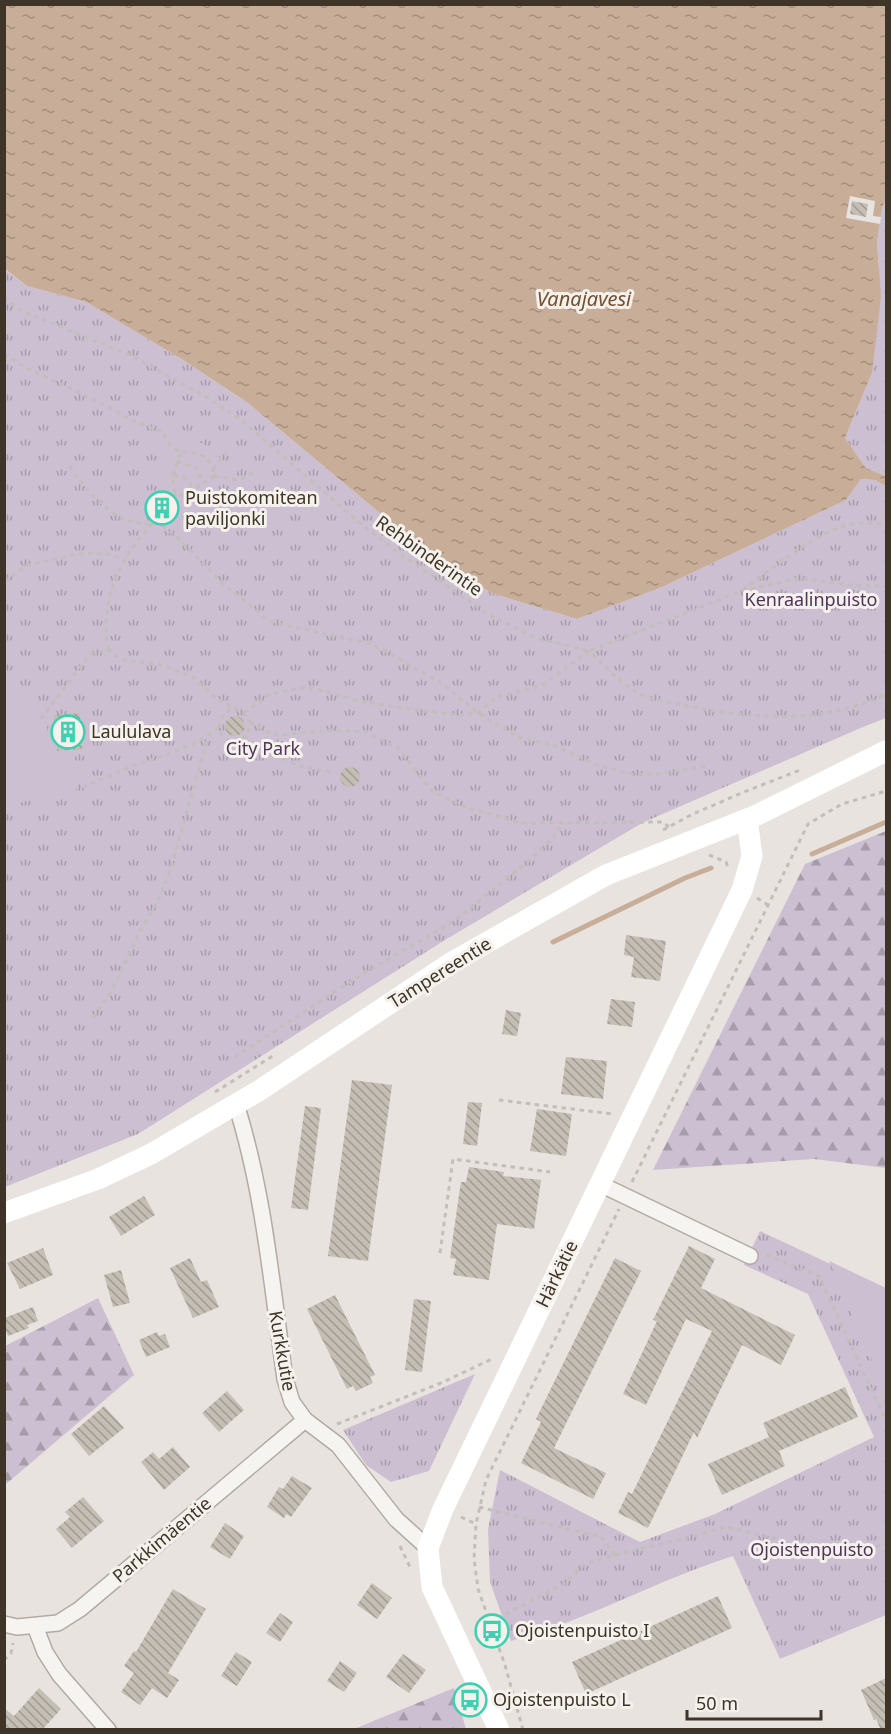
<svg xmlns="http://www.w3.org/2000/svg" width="891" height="1734" font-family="'Noto Sans',sans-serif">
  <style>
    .grass { fill: url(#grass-tufts) }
    .forest { fill: url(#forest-firs) }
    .garden { fill: #ccbfd2 }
    .water { fill: url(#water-ripples) }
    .pier { fill: #e8e3de }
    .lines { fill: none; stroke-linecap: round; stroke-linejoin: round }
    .stream { stroke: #c8ae98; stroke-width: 5 }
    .building { fill: url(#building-back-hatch) }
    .minor-casing { stroke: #b2aba3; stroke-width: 18 }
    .path { stroke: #c2beb8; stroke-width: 3; stroke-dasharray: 4.5 4.5; stroke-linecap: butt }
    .minor { stroke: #f6f4f0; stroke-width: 15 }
    .secondary { stroke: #fff; stroke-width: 21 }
    .labels { text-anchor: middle; stroke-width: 6; stroke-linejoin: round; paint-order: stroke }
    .poi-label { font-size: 18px; fill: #3e3427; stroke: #f5f1ed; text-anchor: start }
    .street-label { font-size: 18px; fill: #3e3427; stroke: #f5f1ed }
    .park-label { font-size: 18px; fill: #51345a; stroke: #f5f1ed }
    .water-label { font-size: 20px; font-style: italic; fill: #735131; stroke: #f5f1ed }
  </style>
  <defs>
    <pattern id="grass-tufts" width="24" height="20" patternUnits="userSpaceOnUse" patternTransform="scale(1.5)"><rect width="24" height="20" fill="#ccbfd2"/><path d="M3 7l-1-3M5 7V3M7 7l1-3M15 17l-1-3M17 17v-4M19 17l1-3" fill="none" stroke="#a79caa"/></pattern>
    <pattern id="forest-firs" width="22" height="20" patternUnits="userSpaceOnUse" patternTransform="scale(1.5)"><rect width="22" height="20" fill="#ccbfd2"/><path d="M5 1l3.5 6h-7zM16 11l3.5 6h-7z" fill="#a79caa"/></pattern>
    <pattern id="water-ripples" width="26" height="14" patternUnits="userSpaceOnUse" patternTransform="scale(1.5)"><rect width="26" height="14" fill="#c8ae98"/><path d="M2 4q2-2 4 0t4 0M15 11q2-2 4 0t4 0" fill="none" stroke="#a48e7c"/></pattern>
    <pattern id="building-back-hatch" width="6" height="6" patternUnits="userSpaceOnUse" patternTransform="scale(1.5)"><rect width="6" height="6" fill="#c4beb5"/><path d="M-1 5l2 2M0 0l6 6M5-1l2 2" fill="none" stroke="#a19b93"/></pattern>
  </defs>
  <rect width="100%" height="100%" fill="#e8e3de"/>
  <g class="grass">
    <polygon points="886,197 886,476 866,468 845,438 872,373 879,267 877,242 882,209"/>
    <polygon points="4,269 27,286 86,302 183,360 248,403 399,529 491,593 577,619 660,588 846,500 861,479 875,480 886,486 886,718 863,727 642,823 445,940 138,1134 5,1187"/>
    <path d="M760,1231L886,1290V1615L780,1659L733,1556C657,1580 588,1620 511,1641L490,1582L488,1529L500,1470L640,1542L715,1514L874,1437L808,1294L744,1265Z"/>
    <polygon points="475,1374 429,1471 391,1482 366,1465 343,1430"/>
  </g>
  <g class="forest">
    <polygon points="886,831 886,1168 814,1159 653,1170 805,864"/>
    <polygon points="98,1298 134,1375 5,1485 5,1346"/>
    <polygon points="454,1688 466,1729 354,1729"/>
  </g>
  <g class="garden">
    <polygon points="162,436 202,443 238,472 174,512 157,496"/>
    <polygon points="4,678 33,705 44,707 51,755 75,756 76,790 5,806"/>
    <polygon points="829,1261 886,1288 886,1393"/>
  </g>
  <polygon class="water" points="4,5 886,5 886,197 882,209 877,242 881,297 872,373 845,438 866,468 886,476 886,486 875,480 861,479 846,500 660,588 577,619 491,593 399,529 248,403 183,360 86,302 27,286 5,269"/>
  <polygon class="pier" points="850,196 875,201 873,216 881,217 880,224 846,218"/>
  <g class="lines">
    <g class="stream">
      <polyline points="812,854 886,822"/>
      <polyline points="553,942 685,878 711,868"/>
    </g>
  </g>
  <g class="building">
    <polygon points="852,201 868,204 866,217 850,214"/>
    <polygon points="80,713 82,749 57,751 54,715"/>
    <circle cx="235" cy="726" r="10"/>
    <circle cx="350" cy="777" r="10"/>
    <polygon points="626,935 666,941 660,981 631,977 634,957 624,955"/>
    <polygon points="611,999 635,1002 632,1027 607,1024"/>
    <polygon points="506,1010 521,1013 517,1036 502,1034"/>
    <polygon points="566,1057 607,1061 603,1099 561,1094"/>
    <polygon points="352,1080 392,1085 368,1261 328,1256"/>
    <polygon points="468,1102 482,1103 477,1146 463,1144"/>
    <polygon points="305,1106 321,1108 308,1210 291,1208"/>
    <polygon points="537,1109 572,1114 566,1156 530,1151"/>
    <polygon points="469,1167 504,1172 503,1176 541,1180 534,1229 497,1224 489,1280 453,1275 456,1259 450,1258 459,1195 461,1182 466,1182"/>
    <polygon points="144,1196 155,1215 121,1236 109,1217"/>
    <polygon points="689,1246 715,1259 701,1288 795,1335 781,1365 742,1345 697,1438 694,1432 648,1528 618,1513 628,1492 632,1494 712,1331 686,1319 646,1405 623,1394 657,1321 653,1320"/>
    <polygon points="43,1248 53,1275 20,1289 7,1263"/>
    <polygon points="190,1258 201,1282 207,1280 219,1307 193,1318 170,1268"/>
    <polygon points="615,1258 641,1271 554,1448 606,1473 593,1499 521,1463 541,1422 536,1419"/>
    <polygon points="121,1270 130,1303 113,1307 104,1275"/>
    <polygon points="335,1295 375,1375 370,1377 373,1383 356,1391 353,1386 347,1389 307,1309"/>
    <polygon points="414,1299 431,1301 422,1372 405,1370"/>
    <polygon points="33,1307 38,1321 27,1325 29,1328 8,1336 4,1327 4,1318"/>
    <polygon points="157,1332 159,1336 165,1334 170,1347 146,1357 139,1340"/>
    <polygon points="845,1387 858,1417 779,1451 785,1466 722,1495 708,1464 769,1437 763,1423"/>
    <polygon points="227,1391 244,1410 219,1432 202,1413"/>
    <polygon points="104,1406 124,1428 89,1456 71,1434"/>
    <polygon points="173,1447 190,1467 164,1490 141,1462 153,1452 159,1459"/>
    <polygon points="292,1476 312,1488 291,1517 286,1514 284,1518 267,1507 279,1487 283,1489"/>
    <polygon points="83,1497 104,1521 72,1548 56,1529 70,1517 65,1512"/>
    <polygon points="225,1523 244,1536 230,1559 210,1547"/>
    <polygon points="372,1583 392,1598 377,1619 357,1605"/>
    <polygon points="173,1589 206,1609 168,1673 179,1680 167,1698 152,1688 140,1705 121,1692 134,1673 124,1666 134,1651 136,1652"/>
    <polygon points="718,1596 732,1628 586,1694 572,1662"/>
    <polygon points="280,1613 293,1622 280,1642 266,1633"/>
    <polygon points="236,1652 252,1662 237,1686 221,1676"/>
    <polygon points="403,1654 426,1670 409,1693 386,1677"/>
    <polygon points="340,1661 357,1673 344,1692 327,1681"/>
    <polygon points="886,1678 886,1730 881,1730 876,1719 874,1720 861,1690"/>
    <polygon points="39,1688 61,1709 42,1730 4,1730 4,1708 14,1716"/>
  </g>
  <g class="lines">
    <defs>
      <g id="minor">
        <path d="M236,1104C264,1192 272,1287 285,1379L292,1402L305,1420L338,1445L396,1519L428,1548"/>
        <polyline points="600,1184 750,1256"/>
        <polyline points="4,1624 17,1627 58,1623 80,1609 305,1420"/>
        <polyline points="35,1626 45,1652 59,1674 108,1730"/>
      </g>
    </defs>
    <use href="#minor" class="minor-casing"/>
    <g class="path">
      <polyline points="4,297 20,310 132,356 208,398 241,420 360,523 403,556 491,616 537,638 589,651 741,591 799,578 858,586 886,586"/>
      <path d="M4,354L27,368L105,405L133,421L163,432C165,436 167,442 170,445C185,461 210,442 214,476L239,480L255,472"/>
      <polyline points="177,461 196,468 204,483"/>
      <path d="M70,466C78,482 106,511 123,519C131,523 142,523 151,525"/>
      <polyline points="213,469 227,452"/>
      <polyline points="174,475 187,479 193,489"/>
      <path d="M176,493C169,481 176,463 182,451"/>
      <polyline points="173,497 176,493 180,495 194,489 214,476"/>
      <polyline points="4,581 29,565 78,554 105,553 124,559"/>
      <path d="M743,590C772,569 819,529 854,524C865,522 876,523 886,525"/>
      <path d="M109,650C97,601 122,554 156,520L182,542L221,582L271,622L372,644L442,683L478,713L520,738L553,745L600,766L632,774H658L707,766"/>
      <path d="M244,713L268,695L300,688H313L355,700L401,708L459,715L478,713L497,697L541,686L589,651C605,666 619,682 638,693C651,700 668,702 683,705C750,719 822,725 886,694"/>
      <path d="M41,719L90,654L109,650L116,656L125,660L161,665L193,677L217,699L244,713L250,722L248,732L240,741L230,742L220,733L218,728C190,750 161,755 128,768C111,775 94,783 76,790"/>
      <polyline points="250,722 270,733 280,735 332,730 366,732 398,748 432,791 460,805 521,823 663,822 669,827"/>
      <path d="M219,728C221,717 225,711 235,707"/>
      <polyline points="243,737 296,765 335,773"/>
      <polyline points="663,830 693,814 744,792 800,770"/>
      <polyline points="709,855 726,862 728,867"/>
      <polyline points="757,898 768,905"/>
      <polyline points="93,1018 111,992 140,931 157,903 170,871 208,737"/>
      <polyline points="235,1057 356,978 454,921 526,863 557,834 562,822"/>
      <polyline points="215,1092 276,1054"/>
      <polyline points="499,1100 613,1114"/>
      <polyline points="632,1182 808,824 842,804 886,791"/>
      <polyline points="440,1253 453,1159 550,1172"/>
      <polyline points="766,1255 819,1276 886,1421"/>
      <polyline points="337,1424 441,1383 494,1358"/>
      <polyline points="479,1507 601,1537 615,1555 585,1564 564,1584 489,1622"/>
      <polyline points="461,1517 476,1524"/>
      <polyline points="400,1546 410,1567"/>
      <polyline points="615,1555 694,1536 725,1527 774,1538 810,1551 836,1556 858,1554 886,1543"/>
      <polyline points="4,1660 11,1653 13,1643"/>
      <polyline points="523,1730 505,1665 478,1589 474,1558 476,1524 486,1480 619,1209"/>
    </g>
    <use href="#minor" class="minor"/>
    <g class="secondary">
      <polyline points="4,1213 98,1179 151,1154 260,1090 449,964 606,875 757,815 886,751"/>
      <polyline points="499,1730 432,1587 428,1548 443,1509 742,890 752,856 747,819"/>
    </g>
  </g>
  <defs>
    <symbol id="building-ring" viewBox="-11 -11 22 22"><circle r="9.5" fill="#f5f1ed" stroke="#40cfb1" stroke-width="1.5"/><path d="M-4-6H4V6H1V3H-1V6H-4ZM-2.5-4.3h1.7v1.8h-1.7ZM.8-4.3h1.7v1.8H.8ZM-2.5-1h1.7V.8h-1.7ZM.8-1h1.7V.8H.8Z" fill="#40cfb1"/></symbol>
    <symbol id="bus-ring" viewBox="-11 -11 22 22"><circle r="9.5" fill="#f5f1ed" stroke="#40cfb1" stroke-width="1.5"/><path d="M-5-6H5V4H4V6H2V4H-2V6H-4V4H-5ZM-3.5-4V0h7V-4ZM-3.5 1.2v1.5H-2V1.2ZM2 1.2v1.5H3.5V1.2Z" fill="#40cfb1"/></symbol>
  </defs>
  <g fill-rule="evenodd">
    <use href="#building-ring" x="143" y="489" width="38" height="38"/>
    <use href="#building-ring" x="49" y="713" width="38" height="38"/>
    <use href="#bus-ring" x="473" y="1612" width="38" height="38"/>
    <use href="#bus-ring" x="451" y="1681" width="38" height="38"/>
  </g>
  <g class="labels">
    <g class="poi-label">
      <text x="185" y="504">Puistokomitean<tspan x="185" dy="21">paviljonki</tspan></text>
      <text x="91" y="738">Laululava</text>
      <text x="515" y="1637">Ojoistenpuisto I</text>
      <text x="493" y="1706">Ojoistenpuisto L</text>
    </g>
    <g class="street-label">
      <text transform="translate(429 556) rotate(35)" y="6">Rehbinderintie</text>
      <text transform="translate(440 973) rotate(-32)" y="6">Tampereentie</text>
      <text transform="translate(557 1274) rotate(-64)" y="6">Härkätie</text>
      <text transform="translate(282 1351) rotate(80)" y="6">Kurkkutie</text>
      <text transform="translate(162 1540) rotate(-40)" y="6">Parkkimäentie</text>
    </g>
    <g class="park-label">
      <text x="811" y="606">Kenraalinpuisto</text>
      <text x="263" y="755">City Park</text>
      <text x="812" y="1556">Ojoistenpuisto</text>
    </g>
    <g class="water-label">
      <text x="584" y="306">Vanajavesi</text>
    </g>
  </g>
  <rect width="891" height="1734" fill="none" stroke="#3e3427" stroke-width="12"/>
  <path d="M687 1710v9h134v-9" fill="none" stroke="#3e3427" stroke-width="3"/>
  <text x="696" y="1710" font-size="18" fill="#3e3427" stroke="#f5f1ed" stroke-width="4.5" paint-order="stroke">50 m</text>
</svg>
